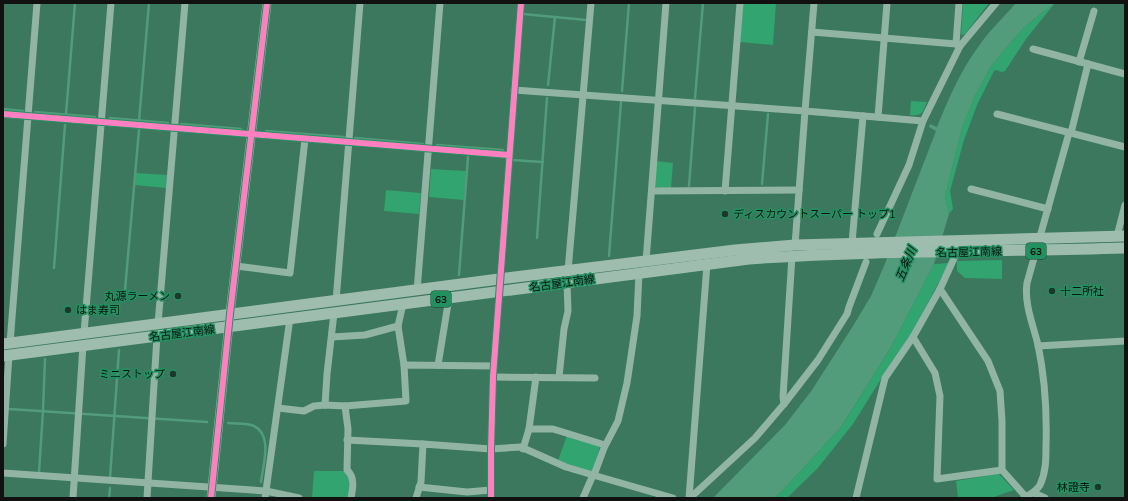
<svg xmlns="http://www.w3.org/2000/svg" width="1128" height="501" font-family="Mulish,'Noto Sans JP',sans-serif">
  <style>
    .green { fill: #31a46f }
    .water { fill: #529c7c }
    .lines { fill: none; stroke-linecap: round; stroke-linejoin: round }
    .stream { stroke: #529c7c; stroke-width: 2.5 }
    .minor { stroke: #91b4a4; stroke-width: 7 }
    .tertiary { stroke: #91b4a4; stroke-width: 9 }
    .primary { stroke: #9ebdaf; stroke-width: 11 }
    .cycleway-casing { stroke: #229160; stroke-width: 8 }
    .cycleway { stroke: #ff80c0; stroke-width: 6 }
    .poi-dot { fill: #20352c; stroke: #229160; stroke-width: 1.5 }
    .labels { text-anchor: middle; stroke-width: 3; stroke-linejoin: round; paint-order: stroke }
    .shield { fill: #229160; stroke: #163729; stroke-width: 1 }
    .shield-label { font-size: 10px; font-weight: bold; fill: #111 }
    .poi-label { font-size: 11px; fill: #111; stroke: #229160; text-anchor: start }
    .street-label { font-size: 11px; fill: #111; stroke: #229160 }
    .water-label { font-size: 12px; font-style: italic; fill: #111; stroke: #229160 }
  </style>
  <rect width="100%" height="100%" fill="#3b785d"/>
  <g class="green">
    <polygon points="743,3 776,3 773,45 740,42"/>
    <polygon points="963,3 989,3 965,34 961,35"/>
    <polygon points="1055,3 1026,39 1005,71 1002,72 996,70 994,71 977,105 964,140 950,191 953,209 949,214 945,197 962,128 975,96 991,66 1024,27"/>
    <path d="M911,101L927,102C922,113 923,116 910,115Z"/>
    <path d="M656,161L673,163L671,188C665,188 657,190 654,185Z"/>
    <polygon points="431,169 466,171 464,200 429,197"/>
    <polygon points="136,173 167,175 166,188 135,185"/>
    <polygon points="386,190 421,193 419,214 384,211"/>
    <polygon points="1002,260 1002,279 965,278 957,271 957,261"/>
    <polygon points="949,263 912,333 886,371 853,424 817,469 787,498 774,498 783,490 841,427 891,347 934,264"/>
    <polygon points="567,435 600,446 593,471 589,472 558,461"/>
    <polygon points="314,471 346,471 349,475 349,498 312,498"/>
    <polygon points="997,474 999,474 1014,490 991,498 958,498 956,481"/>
  </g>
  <path class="water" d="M1016,3H1055L1024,27L991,66L975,96L962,128L945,197L949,214L934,264L891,347L841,427L783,490L774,498H713L785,425L812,390L853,326L871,296L884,266L936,131L929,127L930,124L937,127C948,100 959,74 976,50C987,33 1003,18 1016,3Z"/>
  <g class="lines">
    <g class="stream">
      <polyline points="523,14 586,20"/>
      <polyline points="548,85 555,17"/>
      <polyline points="622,91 629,3"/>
      <polyline points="695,98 703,3"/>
      <polyline points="3,109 23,111"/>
      <polyline points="35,112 95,117"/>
      <polyline points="66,114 75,3"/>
      <polyline points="110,118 168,123"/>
      <polyline points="139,121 149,3"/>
      <polyline points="181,124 241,129"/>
      <polyline points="266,131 344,137"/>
      <polyline points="355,138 423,144"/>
      <polyline points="437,145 503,150"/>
      <polyline points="512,160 543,162"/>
      <polyline points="762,184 768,114"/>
      <polyline points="689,186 695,108"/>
      <polyline points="537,238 547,98"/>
      <polyline points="609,256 621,102"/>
      <polyline points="54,268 65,125"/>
      <polyline points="459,275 468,157"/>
      <polyline points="125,290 139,130"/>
      <polyline points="9,409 207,422"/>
      <polyline points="43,411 45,359"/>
      <path d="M228,423C236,424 247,423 254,426C273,435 263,465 261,482"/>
      <polyline points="39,472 43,411"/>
      <polyline points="110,478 119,350"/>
      <polyline points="109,498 110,488"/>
    </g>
    <g class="minor">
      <polyline points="814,3 805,111 923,121 960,46"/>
      <polyline points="812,32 956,44 960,46 996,3"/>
      <polyline points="956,44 959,3"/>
      <polyline points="1033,49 1125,74"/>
      <polyline points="1079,62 1094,11"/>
      <polyline points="514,90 805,111 795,245"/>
      <polyline points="3,114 509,155"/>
      <polyline points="997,114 1125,147"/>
      <polyline points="878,117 887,3"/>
      <polyline points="1071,133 1088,64"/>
      <polyline points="971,189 1048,209"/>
      <polyline points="652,191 799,190"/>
      <polyline points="725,191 740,3"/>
      <polyline points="877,234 909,165 923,121"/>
      <polyline points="1117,236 1125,205"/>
      <polyline points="852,243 863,116"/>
      <polyline points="957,252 940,289 913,337 935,373 940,396 937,479 1002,470"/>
      <polyline points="646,261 666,3"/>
      <polyline points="236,266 290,273 305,139"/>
      <polyline points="568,271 591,3"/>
      <polyline points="940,289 988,361 1000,391 1002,421 1002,470 1026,497"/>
      <polyline points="417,291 440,3"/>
      <polyline points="336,301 360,3"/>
      <polyline points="403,304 398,326 404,365"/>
      <polyline points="158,324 185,3"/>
      <polyline points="84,333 111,3"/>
      <polyline points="332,337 365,335 398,326"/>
      <polyline points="10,343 37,3"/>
      <polyline points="1038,346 1125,341"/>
      <polyline points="438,365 449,298"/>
      <polyline points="493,377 595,378"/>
      <polyline points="559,377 564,329 568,311 567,282"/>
      <polyline points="784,404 783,397 792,256"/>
      <polyline points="325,405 327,374 334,313"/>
      <path d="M345,406L348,429L347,470C355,477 353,488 351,498"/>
      <polyline points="278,408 304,411 314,406 325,405 345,406 406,401 404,365 494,366"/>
      <polyline points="529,429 553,429 605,445"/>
      <polyline points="347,440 423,444"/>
      <polyline points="3,444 9,355"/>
      <polyline points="523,449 529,429 536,377"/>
      <polyline points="3,473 266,491 299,498"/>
      <polyline points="594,475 604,448 618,421 627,383 637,316 639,273"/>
      <polyline points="419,487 467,492 491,490"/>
      <polyline points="1034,493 1045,498"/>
      <polyline points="73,498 83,345"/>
      <polyline points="147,498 157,336"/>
      <polyline points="265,498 290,318"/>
      <polyline points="416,498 421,482 423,444 491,449 521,447 566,467 593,475"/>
      <polyline points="491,498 491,449 493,377 521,3"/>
      <polyline points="583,498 593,475 673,498"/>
      <polyline points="689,498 707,264"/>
      <polyline points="690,498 755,438 784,404 818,360 847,314 849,307 866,262"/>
      <polyline points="856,498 885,378 913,337"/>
      <path d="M1024,498C1030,494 1036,492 1040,485C1046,472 1046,459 1046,446C1047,412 1045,378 1038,345C1033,324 1024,304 1027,283L1069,133"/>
    </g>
    <polyline class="tertiary" points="211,498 230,314 267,3"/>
    <g class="primary">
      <polyline points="3,344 499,279 735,250 795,245 1125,236"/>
      <path d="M3,356L749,259C874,250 1000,252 1125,248"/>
    </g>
    <defs>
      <g id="cycleway">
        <polyline points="3,114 509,155"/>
        <polyline points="211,498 230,314 267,3"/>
        <polyline points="491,498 491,449 493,377 521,3"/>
      </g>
    </defs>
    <use href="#cycleway" class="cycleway-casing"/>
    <use href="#cycleway" class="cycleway"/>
  </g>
  <g class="poi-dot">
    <circle cx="725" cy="214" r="4"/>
    <circle cx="1052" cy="291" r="4"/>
    <circle cx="178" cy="296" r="4"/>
    <circle cx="68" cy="310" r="4"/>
    <circle cx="173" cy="374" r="4"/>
    <circle cx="1098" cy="487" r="4"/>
  </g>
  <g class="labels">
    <g class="shield">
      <rect x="1026" y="243" width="20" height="16" rx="3"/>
      <rect x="431" y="291" width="20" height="16" rx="3"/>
    </g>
    <g class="shield-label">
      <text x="1036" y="255">63</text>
      <text x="441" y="303">63</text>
    </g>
    <g class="poi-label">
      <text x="733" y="218">ディスカウントスーパー トップ1</text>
      <text x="1060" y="295">十二所社</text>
      <text x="170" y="300" text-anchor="end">丸源ラーメン</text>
      <text x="76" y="314">はま寿司</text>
      <text x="165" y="378" text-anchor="end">ミニストップ</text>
      <text x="1090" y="491" text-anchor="end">林證寺</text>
    </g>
    <g class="street-label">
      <text transform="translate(969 252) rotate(-1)" y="4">名古屋江南線</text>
      <text transform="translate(562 283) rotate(-8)" y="4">名古屋江南線</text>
      <text transform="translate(182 333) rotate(-7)" y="4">名古屋江南線</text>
    </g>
    <g class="water-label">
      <text transform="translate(906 264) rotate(-67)" y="4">五条川</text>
    </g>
  </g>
  <rect width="1128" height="501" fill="none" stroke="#111111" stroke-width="8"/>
</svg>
